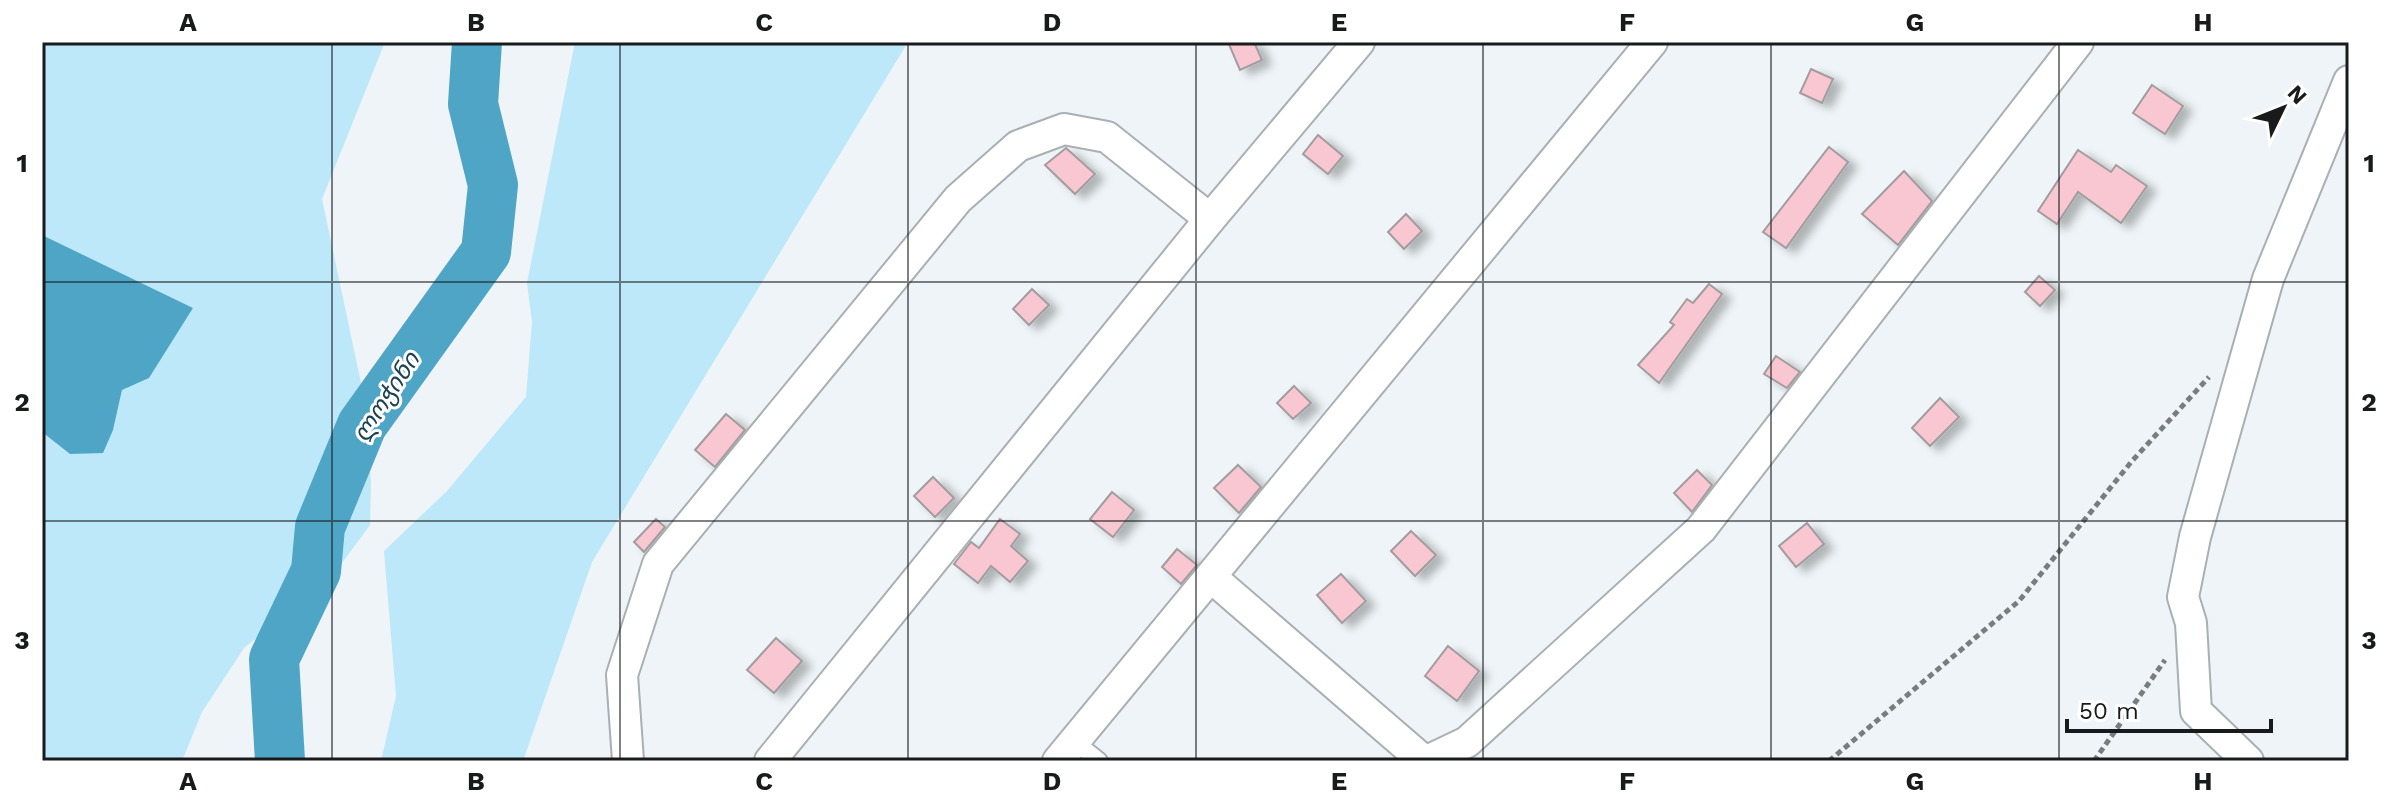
<svg xmlns="http://www.w3.org/2000/svg" width="2391" height="803" font-family="'Work Sans','Noto Sans Georgian',sans-serif">
  <style>
    .green { fill: #bce8fa }
    .water { fill: #4ea5c6 }
    .lines { fill: none; stroke-linecap: round; stroke-linejoin: round }
    .river { stroke: #4ea5c6; stroke-width: 50 }
    .building { fill: #f8c7d1; stroke: #a39c9e; stroke-width: 2; filter: url(#shadow) }
    .service-casing { stroke: #a9afb2; stroke-width: 20 }
    .minor-casing { stroke: #a9afb2; stroke-width: 34 }
    .path { stroke: #797d7f; stroke-width: 5; stroke-dasharray: 6 4; stroke-linecap: butt }
    .service { stroke: #fff; stroke-width: 16 }
    .minor { stroke: #fff; stroke-width: 30 }
    .grid { fill: none; stroke: #181a1b; stroke-width: 2; stroke-opacity: 0.55 }
    .labels { text-anchor: middle; stroke-width: 6; stroke-linejoin: round; paint-order: stroke }
    .water-label { font-size: 24px; font-style: italic; fill: #1b4250; stroke: #fff }
    .neatline { fill: none; stroke: #181a1b; stroke-width: 3 }
    .grid-label { font-size: 26px; text-anchor: middle; font-weight: bold; fill: #181a1b }
  </style>
  <defs>
    <filter id="shadow"><feDropShadow dx="9" dy="5" stdDeviation="4" flood-color="#0004"/></filter>
  </defs>
  <rect width="100%" height="100%" fill="#eef4f7"/>
  <g class="green">
    <polygon points="42,42 385,42 322,199 361,383 371,480 370,525 331,578 244,648 202,712 182,761 42,761 42,432 70,454 113,430 122,390 149,378 193,308 42,235"/>
    <polygon points="575,42 908,42 592,562 523,761 381,761 396,696 384,551 447,491 526,397 532,322 527,283"/>
  </g>
  <polygon class="water" points="42,235 193,308 149,378 122,390 113,430 103,453 70,454 42,432"/>
  <g class="lines">
    <polyline class="river" points="280,761 274,659 316,571 320,527 362,425 486,252 493,185 473,104 477,42"/>
  </g>
  <g class="building">
    <polygon points="1228,42 1254,42 1262,60 1240,70"/>
    <polygon points="1811,69 1833,79 1822,103 1800,93"/>
    <polygon points="2152,85 2183,106 2165,134 2133,113"/>
    <polygon points="1318,135 1343,156 1328,174 1303,154"/>
    <polygon points="1829,147 1848,162 1786,248 1763,232"/>
    <polygon points="1066,148 1095,174 1075,194 1045,165"/>
    <polygon points="2078,150 2111,172 2116,165 2147,186 2121,223 2078,192 2057,224 2038,211"/>
    <polygon points="1904,171 1932,201 1898,245 1862,214"/>
    <polygon points="1406,214 1422,231 1404,249 1388,232"/>
    <polygon points="2039,276 2055,290 2040,306 2025,292"/>
    <polygon points="1709,284 1722,294 1659,383 1638,365 1674,325 1670,322 1687,299 1693,303"/>
    <polygon points="1032,289 1049,305 1029,325 1013,309"/>
    <polygon points="1776,356 1800,372 1787,388 1764,374"/>
    <polygon points="1294,386 1311,403 1293,419 1277,403"/>
    <polygon points="1940,398 1959,417 1930,446 1912,428"/>
    <polygon points="726,414 745,430 715,467 695,450"/>
    <polygon points="1238,465 1261,487 1239,513 1214,488"/>
    <polygon points="1697,470 1712,485 1692,512 1674,493"/>
    <polygon points="933,477 954,498 935,517 914,496"/>
    <polygon points="1112,492 1134,510 1113,537 1090,519"/>
    <polygon points="656,519 665,527 644,552 634,542"/>
    <polygon points="1000,519 1020,534 1011,546 1028,561 1010,582 991,566 978,583 954,564 971,542 979,548"/>
    <polygon points="1807,523 1824,544 1796,567 1779,546"/>
    <polygon points="1411,531 1436,555 1415,576 1391,551"/>
    <polygon points="1177,549 1197,565 1181,584 1162,567"/>
    <polygon points="1341,574 1366,601 1342,623 1317,595"/>
    <polygon points="776,638 802,661 774,693 747,670"/>
    <polygon points="1448,646 1479,671 1457,701 1425,676"/>
  </g>
  <g class="lines">
    <defs>
      <polyline id="service" points="1074,741 1099,761"/>
      <g id="minor">
        <polyline points="1211,577 1424,761"/>
        <polyline points="628,761 622,675 658,564 958,199 1018,146 1064,129 1107,137 1210,219"/>
        <polyline points="770,761 1210,219 1359,42"/>
        <polyline points="1058,761 1652,42"/>
        <polyline points="1427,761 1467,742 1701,529 2078,42"/>
        <polyline points="2248,761 2196,711 2191,623 2183,597 2195,537 2268,279 2349,81"/>
      </g>
    </defs>
    <use href="#service" class="service-casing"/>
    <use href="#minor" class="minor-casing"/>
    <g class="path">
      <polyline points="1829,761 2019,601 2132,461 2209,377"/>
      <polyline points="2094,761 2165,660"/>
    </g>
    <use href="#service" class="service"/>
    <use href="#minor" class="minor"/>
  </g>
  <path class="grid" d="M332,42V761M620,42V761M908,42V761M1196,42V761M1483,42V761M1771,42V761M2059,42V761M42,282H2349M42,521H2349"/>
  <g class="labels">
    <g class="water-label">
      <text transform="translate(386 397) rotate(-57)" y="8">ლოჭინი</text>
    </g>
  </g>
  <rect width="2391" height="803" fill="none" stroke="#ffffff" stroke-width="88"/>
  <g transform="translate(2283 108) rotate(47)" stroke="#ffffff" stroke-width="6" paint-order="stroke">
  <path d="M0-6L14 30L0 20L-14 30Z" fill="#181a1b"/>
  <text y="-12" font-size="22" font-weight="bold" text-anchor="middle" fill="#181a1b">N</text>
  </g>
  <path d="M2067 719v12h204v-12" fill="none" stroke="#181a1b" stroke-width="4"/>
  <text x="2079" y="719" font-size="24" fill="#181a1b" stroke="#ffffff" stroke-width="6" paint-order="stroke">50 m</text>
  <rect x="44" y="44" width="2303" height="715" class="neatline"/>
  <g class="grid-label">
    <text x="188" y="31">A</text>
    <text x="476" y="31">B</text>
    <text x="764" y="31">C</text>
    <text x="1052" y="31">D</text>
    <text x="1339" y="31">E</text>
    <text x="1627" y="31">F</text>
    <text x="1915" y="31">G</text>
    <text x="2203" y="31">H</text>
    <text x="22" y="172">1</text>
    <text x="2369" y="172">1</text>
    <text x="22" y="411">2</text>
    <text x="2369" y="411">2</text>
    <text x="22" y="649">3</text>
    <text x="2369" y="649">3</text>
    <text x="188" y="790">A</text>
    <text x="476" y="790">B</text>
    <text x="764" y="790">C</text>
    <text x="1052" y="790">D</text>
    <text x="1339" y="790">E</text>
    <text x="1627" y="790">F</text>
    <text x="1915" y="790">G</text>
    <text x="2203" y="790">H</text>
  </g>
</svg>
